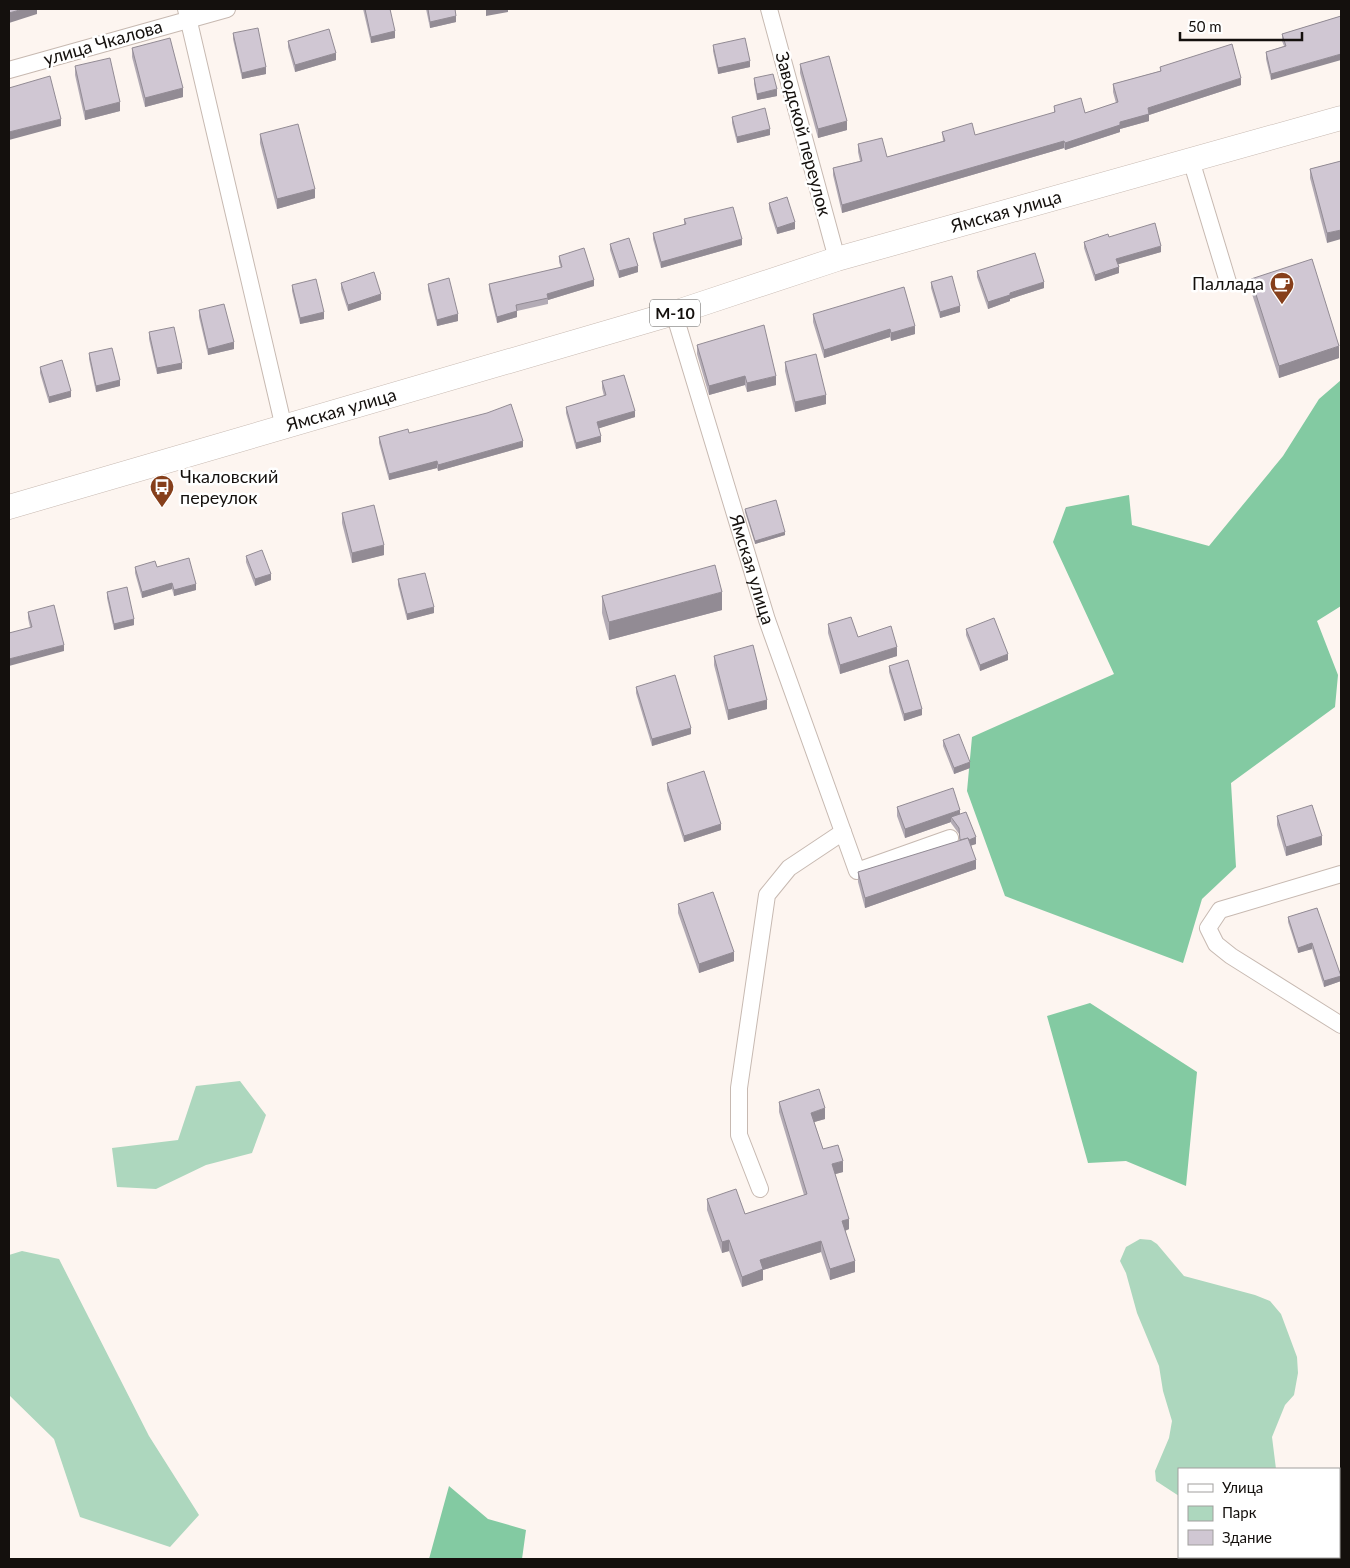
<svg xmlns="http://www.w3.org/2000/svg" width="1350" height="1568" font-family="Lato,sans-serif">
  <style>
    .green { fill: #add7be }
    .forest { fill: #83caa2 }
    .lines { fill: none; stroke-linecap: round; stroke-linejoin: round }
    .minor-casing { stroke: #c7b9b1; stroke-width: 18 }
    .highway-casing { stroke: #c7b9b1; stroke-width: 25 }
    .minor { stroke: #fff; stroke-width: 16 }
    .highway { stroke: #fff; stroke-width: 24 }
    .wall { fill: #b3abb5 }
    .shaded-wall { fill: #928b94 }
    .building { fill: #d0c7d3; stroke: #928b94 }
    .labels { text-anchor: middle; stroke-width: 5; stroke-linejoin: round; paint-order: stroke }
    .shield { fill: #fff; stroke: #5a5856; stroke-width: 1 }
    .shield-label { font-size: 16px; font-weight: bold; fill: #14100d }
    .street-label { font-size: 18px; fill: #14100d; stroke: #fff }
    .poi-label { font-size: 18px; fill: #14100d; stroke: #fff; text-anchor: end }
  </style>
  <rect width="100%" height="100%" fill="#fdf5f0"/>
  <g class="green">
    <polygon points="240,1081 266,1115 252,1153 206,1165 156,1189 117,1187 112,1148 178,1140 196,1086"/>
    <polygon points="1140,1239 1151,1240 1157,1244 1184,1276 1255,1295 1270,1301 1281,1314 1297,1357 1298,1373 1294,1395 1285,1405 1272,1437 1276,1469 1179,1469 1179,1496 1156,1481 1155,1471 1169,1438 1172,1421 1163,1391 1159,1366 1137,1313 1126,1273 1120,1261 1126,1247"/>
    <polygon points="22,1251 59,1259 149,1436 199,1515 170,1547 80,1517 54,1439 9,1395 9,1255"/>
  </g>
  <g class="forest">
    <polygon points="1341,380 1341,606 1317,621 1338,675 1335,707 1231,783 1236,867 1202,899 1183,963 1005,896 967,791 972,737 1114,674 1053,542 1066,507 1129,495 1132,525 1209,546 1283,456 1319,399"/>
    <polygon points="1090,1003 1197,1072 1186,1186 1126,1161 1088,1163 1047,1016"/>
    <polygon points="449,1486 488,1519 526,1530 522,1559 429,1559"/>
  </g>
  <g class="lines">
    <defs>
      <g id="minor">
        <polyline points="186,9 284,428"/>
        <polyline points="769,9 837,259"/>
        <polyline points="9,70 227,9"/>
        <polyline points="1191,160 1228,282"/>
        <path id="s1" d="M674,313L767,620L857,871L950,838"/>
        <polyline points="1341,874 1220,910 1208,928 1216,944 1231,956 1341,1025"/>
        <polyline points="760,1189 739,1135 739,1088 767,895 789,868 843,832"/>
      </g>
      <g id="highway">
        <path id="s2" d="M9,507L674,313L837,259L1341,118"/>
      </g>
    </defs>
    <use href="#minor" class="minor-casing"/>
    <use href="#highway" class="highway-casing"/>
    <use href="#minor" class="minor"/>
    <use href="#highway" class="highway"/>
  </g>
  <g class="wall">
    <polygon points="363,9 390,9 395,38 371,43"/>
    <polygon points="426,9 455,9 456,22 430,28"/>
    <polygon points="1341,16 1271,80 1266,59 1266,52 1284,46 1282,41 1282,34"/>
    <polygon points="233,33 266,74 242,79 233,39"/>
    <polygon points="288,41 336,60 295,72 288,47"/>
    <polygon points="713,45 750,67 718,74 713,51"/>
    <polygon points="132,48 183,97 145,107 132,57"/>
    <polygon points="800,64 847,130 818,138 800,73"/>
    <polygon points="75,66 120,111 85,120 75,75"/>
    <polygon points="1160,67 1241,85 1149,115 1149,121 1120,129 1120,132 1065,150 1064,148 842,213 833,175 833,168 860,161 858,152 858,144 887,157 943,141 942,132 975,135 1054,113 1054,106 1085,113 1116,103 1113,92 1113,84 1160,71"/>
    <polygon points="754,78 777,96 757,100 754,84"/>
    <polygon points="732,117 770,135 737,143 732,123"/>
    <polygon points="260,134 315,198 277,209 260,143"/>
    <polygon points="1341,161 1327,243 1310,178 1310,169"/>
    <polygon points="769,203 795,229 777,234 769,209"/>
    <polygon points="684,219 742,245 661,268 653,239 653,233 684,225"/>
    <polygon points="1109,237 1161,252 1118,264 1119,273 1095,281 1084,248 1084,242"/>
    <polygon points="610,244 638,272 619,278 610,250"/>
    <polygon points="559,256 594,286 548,300 548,304 517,311 517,317 497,323 489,290 489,284 561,268 559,262"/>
    <polygon points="977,271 1044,288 1010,299 1010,301 988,309 977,277"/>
    <polygon points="1251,279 1339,358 1279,378 1251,291"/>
    <polygon points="931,282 960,312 940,318 931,288"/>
    <polygon points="341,283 381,300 348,311 341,289"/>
    <polygon points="428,284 458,321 437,326 428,290"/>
    <polygon points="292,285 324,319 300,324 292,291"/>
    <polygon points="199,310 234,349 208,355 199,317"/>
    <polygon points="813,314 915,334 891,341 890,337 824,358 813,322"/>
    <polygon points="149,332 182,369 157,374 149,339"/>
    <polygon points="697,345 776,385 747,392 745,385 709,395 697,354"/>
    <polygon points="89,353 120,386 96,392 89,359"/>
    <polygon points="785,362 826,404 795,412 785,371"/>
    <polygon points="40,367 71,397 49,403 40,373"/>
    <polygon points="602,381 635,417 599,428 601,442 576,449 566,413 566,407 604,396 602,388"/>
    <polygon points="409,433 523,447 438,471 437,468 389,480 379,443 379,437"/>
    <polygon points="745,509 785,535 755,544 745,512"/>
    <polygon points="342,513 384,555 352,563 342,523"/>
    <polygon points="246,556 271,580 255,586 246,562"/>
    <polygon points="135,567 157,567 196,590 174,596 172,589 142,598 135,573"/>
    <polygon points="398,579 434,613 407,620 398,585"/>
    <polygon points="107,592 134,625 114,630 107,598"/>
    <polygon points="602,596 722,610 609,640 602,613"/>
    <polygon points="28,612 64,651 30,627 28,618"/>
    <polygon points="828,624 858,637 897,656 840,674 828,633"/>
    <polygon points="966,629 1008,660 980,671 966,635"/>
    <polygon points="714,656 767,709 728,720 714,665"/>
    <polygon points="889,666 922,715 904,721 889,672"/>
    <polygon points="636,687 691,734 652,746 636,693"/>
    <polygon points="943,740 970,768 954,774 943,746"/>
    <polygon points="667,783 721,830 684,842 667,790"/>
    <polygon points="897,807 960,814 976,844 971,845 976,869 865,908 858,882 858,872 960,841 959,834 951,823 951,822 905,838 897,816"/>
    <polygon points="1277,816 1322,845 1286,856 1277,825"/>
    <polygon points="678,904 734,961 699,973 678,913"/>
    <polygon points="1317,908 1341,981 1324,987 1312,949 1298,953 1288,922 1288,917"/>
    <polygon points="779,1102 825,1119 814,1122 823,1149 843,1172 835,1174 849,1229 845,1231 855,1272 830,1280 821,1252 763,1270 763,1280 742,1287 729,1251 722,1253 707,1210 707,1199 745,1214 804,1195 779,1112"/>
  </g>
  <g class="shaded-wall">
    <polygon points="23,9 37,9 37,14 9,23 9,13"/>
    <polygon points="493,9 508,9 508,12 486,16 486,10"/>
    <polygon points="456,16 456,22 430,28 430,22"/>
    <polygon points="395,31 395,38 371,43 371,37"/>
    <polygon points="336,53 336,60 295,72 295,65"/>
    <polygon points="1341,54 1341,60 1271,80 1271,74"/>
    <polygon points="750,61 750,67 718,74 718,68"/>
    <polygon points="266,67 266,74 242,79 242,73"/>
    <polygon points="1241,78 1241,85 1149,115 1149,121 1120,129 1120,132 1065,150 1065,143 1120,122 1148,108"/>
    <polygon points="183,88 183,97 145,107 145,98"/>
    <polygon points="777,89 777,96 757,100 757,94"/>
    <polygon points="120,102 120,111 85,120 85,111"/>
    <polygon points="61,119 61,126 9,140 9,132"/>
    <polygon points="847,121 847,130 818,138 818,129"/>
    <polygon points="770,129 770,135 737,143 737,137"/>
    <polygon points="1064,141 1064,148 842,213 842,205"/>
    <polygon points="315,189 315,198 277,209 277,199"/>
    <polygon points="795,222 795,229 777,234 777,228"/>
    <polygon points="1341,230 1341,239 1327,243 1327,233"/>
    <polygon points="742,239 742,245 661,268 661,262"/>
    <polygon points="1161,246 1161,252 1116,265 1116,259"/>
    <polygon points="638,266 638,272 619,278 619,271"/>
    <polygon points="1119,267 1119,273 1095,281 1095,275"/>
    <polygon points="594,280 594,286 548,300 547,294"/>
    <polygon points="1044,282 1044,288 1010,299 1010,301 988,309 988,302 1010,293"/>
    <polygon points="381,294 381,300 348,311 348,305"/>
    <polygon points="960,306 960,312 940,318 940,312"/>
    <polygon points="517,311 517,317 497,323 497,317"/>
    <polygon points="324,312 324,319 300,324 300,318"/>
    <polygon points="458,314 458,321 437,326 437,320"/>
    <polygon points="915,326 915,334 891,341 891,333"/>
    <polygon points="890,329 890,337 824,358 824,350"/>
    <polygon points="234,342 234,349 208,355 208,349"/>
    <polygon points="1339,346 1339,358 1279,378 1279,366"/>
    <polygon points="182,363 182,369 157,374 157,368"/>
    <polygon points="745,376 745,385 709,395 709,386"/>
    <polygon points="776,376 776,385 747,392 747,383"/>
    <polygon points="120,380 120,386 96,392 96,386"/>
    <polygon points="71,391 71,397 49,403 49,397"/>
    <polygon points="826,395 826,404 795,412 795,402"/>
    <polygon points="635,411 635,417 597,429 597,422"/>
    <polygon points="601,436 601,442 576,449 576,443"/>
    <polygon points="523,441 523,447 438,471 438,465"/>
    <polygon points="437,461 437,468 389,480 389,474"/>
    <polygon points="785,532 785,535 755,544 755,541"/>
    <polygon points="384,545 384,555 352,563 352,553"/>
    <polygon points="271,574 271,580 255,586 255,579"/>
    <polygon points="172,583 172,589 142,598 142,592"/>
    <polygon points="196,584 196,590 174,596 174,590"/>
    <polygon points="722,592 722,610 609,640 609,622"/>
    <polygon points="434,607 434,613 407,620 407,614"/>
    <polygon points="134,619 134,625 114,630 114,624"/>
    <polygon points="64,645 64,651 9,666 9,659"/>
    <polygon points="897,647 897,656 840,674 840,665"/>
    <polygon points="1008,654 1008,660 980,671 980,665"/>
    <polygon points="767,700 767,709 728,720 728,710"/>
    <polygon points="922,709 922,715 904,721 904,714"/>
    <polygon points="691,728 691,734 652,746 652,739"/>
    <polygon points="970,762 970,768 954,774 954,768"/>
    <polygon points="960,810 960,819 951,817 951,822 905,838 905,829"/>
    <polygon points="721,824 721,830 684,842 684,836"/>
    <polygon points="1322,836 1322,845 1286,856 1286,847"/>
    <polygon points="976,837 976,844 961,849 961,843"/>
    <polygon points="976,860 976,869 865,908 865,898"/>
    <polygon points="1312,943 1312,949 1298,953 1298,948"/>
    <polygon points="734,952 734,961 699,973 699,964"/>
    <polygon points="1341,976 1341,981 1324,987 1324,981"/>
    <polygon points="825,1108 825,1119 811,1123 811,1113"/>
    <polygon points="843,1161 843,1172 832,1175 832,1164"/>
    <polygon points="849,1219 849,1229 842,1232 842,1221"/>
    <polygon points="729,1240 729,1251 722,1253 722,1242"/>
    <polygon points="821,1241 821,1252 763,1270 763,1280 742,1287 742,1277 760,1260"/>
    <polygon points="855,1261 855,1272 830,1280 830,1269"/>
  </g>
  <g class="building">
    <polygon points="9,9 23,9 9,13"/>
    <polygon points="365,9 390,9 395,31 371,37"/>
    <polygon points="428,9 455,9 456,16 430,22"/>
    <polygon points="1341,16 1341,54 1271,74 1266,52 1286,46 1282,34"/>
    <polygon points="258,28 266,67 242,73 233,33"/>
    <polygon points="329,29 336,53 295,65 288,41"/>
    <polygon points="170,38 183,88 145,98 132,48"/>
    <polygon points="745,38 750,61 718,68 713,45"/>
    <polygon points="1232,44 1241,78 1148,108 1149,114 1120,122 1120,125 1065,143 1064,141 842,205 833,168 862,161 858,144 882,138 887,157 945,141 942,132 972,123 975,135 1055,112 1054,106 1081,98 1085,113 1118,102 1113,84 1161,71 1160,67"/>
    <polygon points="829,56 847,121 818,129 800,64"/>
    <polygon points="110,58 120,102 85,111 75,66"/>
    <polygon points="773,74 777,89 757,94 754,78"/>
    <polygon points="50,76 61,119 9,132 9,88"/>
    <polygon points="765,108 770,129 737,137 732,117"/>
    <polygon points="298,124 315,189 277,199 260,134"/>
    <polygon points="1341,161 1341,230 1327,233 1310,169"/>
    <polygon points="787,197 795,222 777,228 769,203"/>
    <polygon points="733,207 742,239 661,262 653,233 686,224 684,219"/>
    <polygon points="1155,223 1161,246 1116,259 1119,267 1095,275 1084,242 1108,234 1109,237"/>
    <polygon points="629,238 638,266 619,271 610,244"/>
    <polygon points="584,248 594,280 547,294 548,298 516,305 517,311 497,317 489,284 562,267 559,256"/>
    <polygon points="1035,253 1044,282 1010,293 1010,295 988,302 977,271"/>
    <polygon points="1312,259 1339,346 1279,366 1251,279"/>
    <polygon points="374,272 381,294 348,305 341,283"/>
    <polygon points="952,276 960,306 940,312 931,282"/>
    <polygon points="449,278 458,314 437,320 428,284"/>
    <polygon points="316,279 324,312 300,318 292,285"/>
    <polygon points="904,287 915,326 891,333 890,329 824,350 813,314"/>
    <polygon points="224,304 234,342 208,349 199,310"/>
    <polygon points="764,325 776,376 747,383 745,376 709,386 697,345"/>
    <polygon points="174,327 182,363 157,368 149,332"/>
    <polygon points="112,348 120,380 96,386 89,353"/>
    <polygon points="816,354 826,395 795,402 785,362"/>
    <polygon points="62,360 71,391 49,397 40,367"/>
    <polygon points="624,375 635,411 597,422 601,436 576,443 566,407 606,395 602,381"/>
    <polygon points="511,404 523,441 438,465 437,461 389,474 379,437 408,429 409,433 487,413"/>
    <polygon points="776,500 785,532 755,541 745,509"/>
    <polygon points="374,505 384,545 352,553 342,513"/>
    <polygon points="262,550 271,574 255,579 246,556"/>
    <polygon points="189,558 196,584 174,590 172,583 142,592 135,567 155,561 157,567"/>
    <polygon points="715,565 722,592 609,622 602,596"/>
    <polygon points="425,573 434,607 407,614 398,579"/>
    <polygon points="127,587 134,619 114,624 107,592"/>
    <polygon points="54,605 64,645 9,659 9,633 32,627 28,612"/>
    <polygon points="851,617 858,637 891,626 897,647 840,665 828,624"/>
    <polygon points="994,618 1008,654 980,665 966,629"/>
    <polygon points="753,645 767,700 728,710 714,656"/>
    <polygon points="908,660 922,709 904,714 889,666"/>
    <polygon points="675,675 691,728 652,739 636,687"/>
    <polygon points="959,734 970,762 954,768 943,740"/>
    <polygon points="704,771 721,824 684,836 667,783"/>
    <polygon points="953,788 960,810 905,829 897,807"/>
    <polygon points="1312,805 1322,836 1286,847 1277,816"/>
    <polygon points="966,812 976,837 969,840 968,838 960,840 959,828 951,817"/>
    <polygon points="968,838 976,860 865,898 858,872"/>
    <polygon points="713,892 734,952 699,964 678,904"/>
    <polygon points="1317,908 1341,976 1324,981 1312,943 1298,948 1288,917"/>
    <polygon points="819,1089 825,1108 811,1113 823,1149 838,1145 843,1161 832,1164 849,1219 842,1221 855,1261 830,1269 821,1241 760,1260 763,1269 742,1277 729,1240 722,1242 707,1199 736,1189 745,1214 807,1194 779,1102"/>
  </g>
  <defs>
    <symbol id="cafe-pin" viewBox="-11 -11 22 30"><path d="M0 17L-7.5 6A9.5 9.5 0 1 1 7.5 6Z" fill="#863f1b" stroke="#fff"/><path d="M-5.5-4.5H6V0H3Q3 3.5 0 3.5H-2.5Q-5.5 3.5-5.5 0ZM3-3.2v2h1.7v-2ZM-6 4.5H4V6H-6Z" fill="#fff"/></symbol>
    <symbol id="bus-pin" viewBox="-11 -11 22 30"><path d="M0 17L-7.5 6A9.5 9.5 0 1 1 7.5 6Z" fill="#863f1b" stroke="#fff"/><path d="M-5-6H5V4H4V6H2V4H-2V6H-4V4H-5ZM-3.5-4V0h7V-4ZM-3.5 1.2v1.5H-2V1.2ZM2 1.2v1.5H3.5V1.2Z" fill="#fff"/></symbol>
  </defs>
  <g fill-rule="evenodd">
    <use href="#cafe-pin" x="1268" y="270" width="28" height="38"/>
    <use href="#bus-pin" x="148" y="473" width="28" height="38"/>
  </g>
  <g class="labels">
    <rect class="shield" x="650" y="299.5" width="50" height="27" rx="4"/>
    <g class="shield-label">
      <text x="675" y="319">М-10</text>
    </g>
    <g class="street-label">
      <text transform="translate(103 43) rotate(-16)" y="6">улица Чкалова</text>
      <text transform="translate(803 134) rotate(75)" y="6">Заводской переулок</text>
      <text dy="6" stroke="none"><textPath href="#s2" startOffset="1040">Ямская улица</textPath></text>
      <text dy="6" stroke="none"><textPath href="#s2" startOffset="346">Ямская улица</textPath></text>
      <text dy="6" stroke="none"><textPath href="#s1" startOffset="268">Ямская улица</textPath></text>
    </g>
    <g class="poi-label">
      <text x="1264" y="290">Паллада</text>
      <text x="180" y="483" text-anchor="start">Чкаловский<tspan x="180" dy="21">переулок</tspan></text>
    </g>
  </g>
  <rect width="1350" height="1568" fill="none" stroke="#14100d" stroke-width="20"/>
  <rect x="1178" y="1468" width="162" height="90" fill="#ffffff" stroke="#a19f9e"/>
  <rect x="1188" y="1484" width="25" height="8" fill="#ffffff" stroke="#a19f9e"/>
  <text x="1222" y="1493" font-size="15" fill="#14100d">Улица</text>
  <rect x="1188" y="1506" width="25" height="15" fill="#add7be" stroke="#a19f9e"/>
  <text x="1222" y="1518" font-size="15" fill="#14100d">Парк</text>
  <rect x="1188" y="1530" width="25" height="15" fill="#d0c7d3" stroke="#a19f9e"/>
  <text x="1222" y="1543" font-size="15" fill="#14100d">Здание</text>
  <path d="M1180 32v8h122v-8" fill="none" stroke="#14100d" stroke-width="2.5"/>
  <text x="1188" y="32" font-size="15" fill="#14100d" stroke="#ffffff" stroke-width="4" paint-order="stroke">50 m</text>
</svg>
